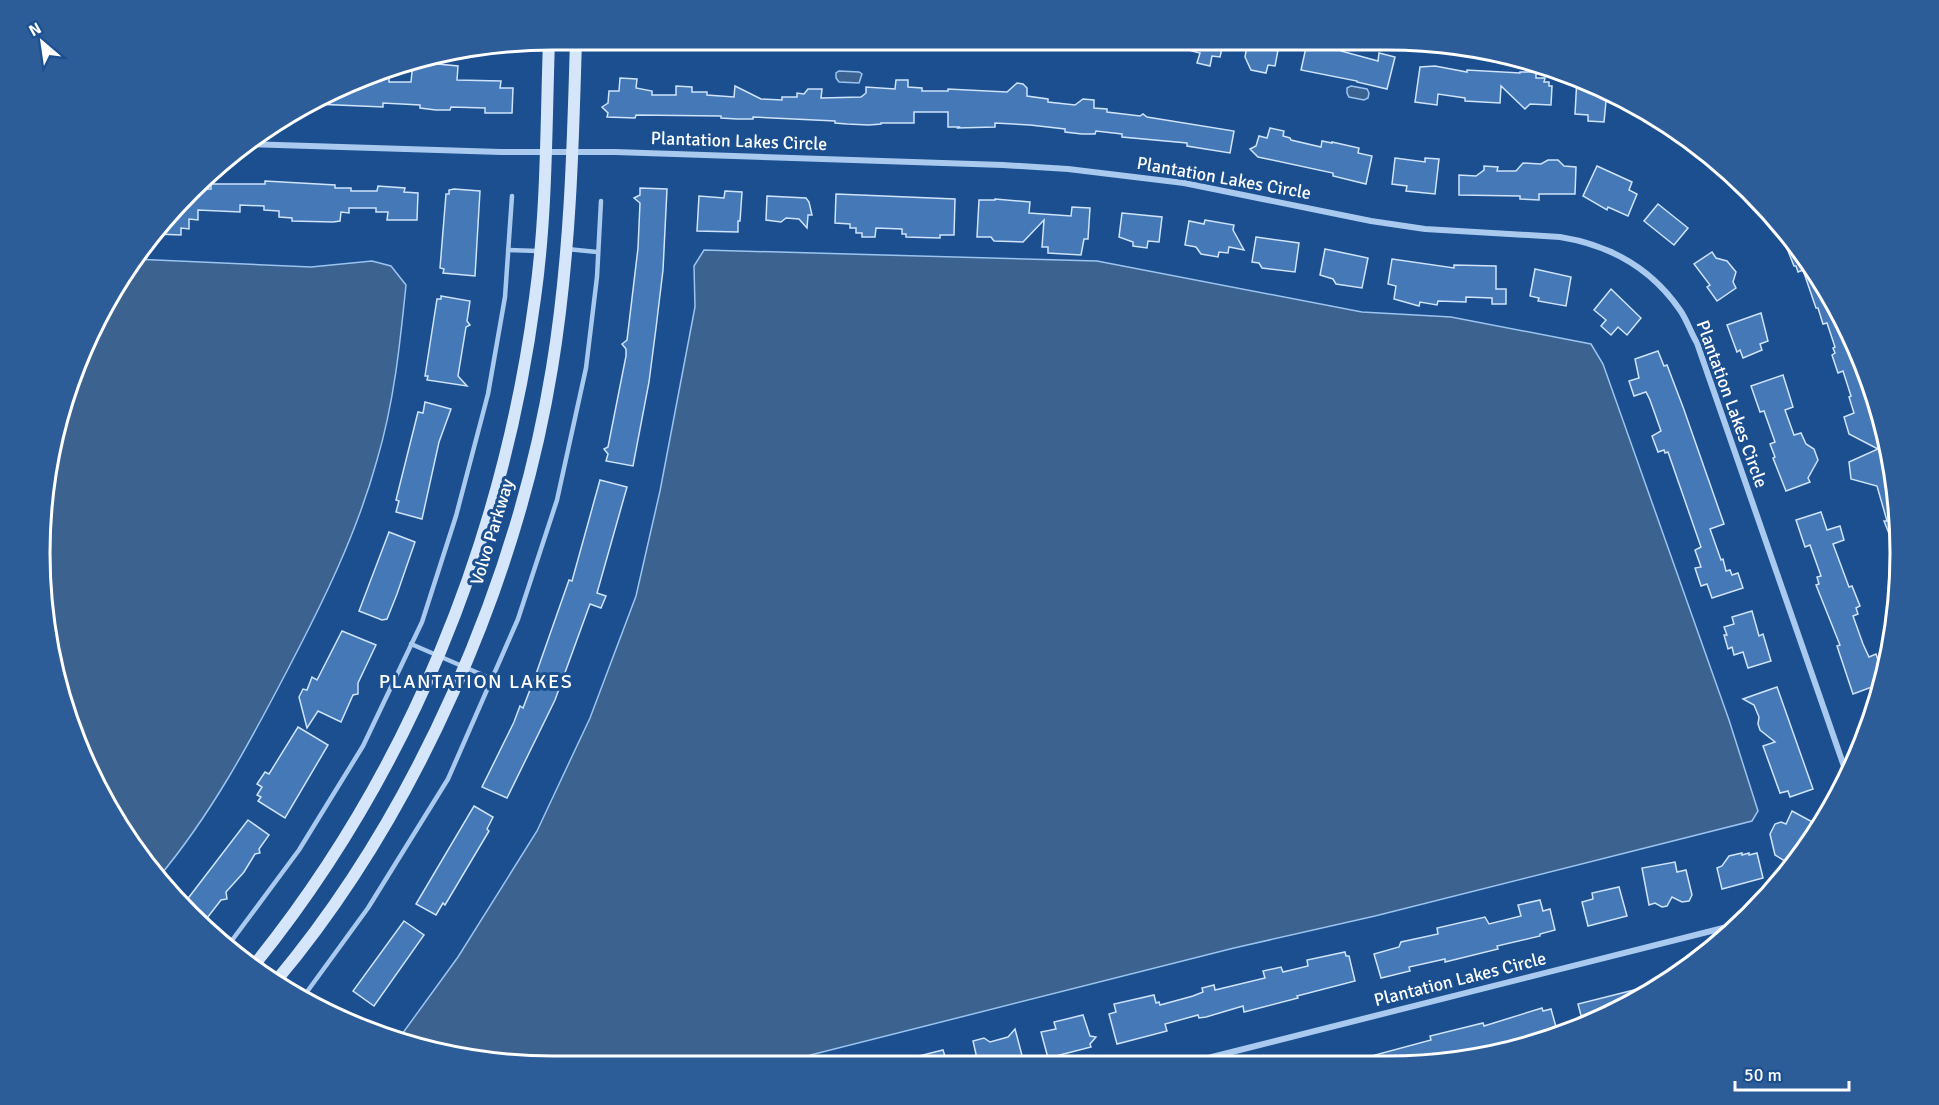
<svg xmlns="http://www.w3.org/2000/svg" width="1939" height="1105" font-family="Signika,sans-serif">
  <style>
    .water { fill: #3c6290; stroke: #9cc4f0; stroke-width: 1.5 }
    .building { fill: #4478b7; stroke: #cfe3fa; stroke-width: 1.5 }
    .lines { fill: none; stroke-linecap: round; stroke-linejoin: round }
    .service { stroke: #a9c9ee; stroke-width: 4.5 }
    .minor { stroke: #a9c9ee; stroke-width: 6 }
    .secondary { stroke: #d6e6fa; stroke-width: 12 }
    .labels { text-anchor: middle; stroke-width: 6; stroke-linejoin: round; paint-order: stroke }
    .street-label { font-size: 18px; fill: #fff; stroke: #1b4f8f }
    .neighbourhood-label { font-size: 20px; letter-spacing: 1.5px; fill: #fff; stroke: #1b4f8f }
    .rim { fill: none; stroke: #fff; stroke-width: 3 }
  </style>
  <rect width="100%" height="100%" fill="#1b4f8f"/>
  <g class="water">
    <polygon points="839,71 859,72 862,74 859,83 839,82 836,78 836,73"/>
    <polygon points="1351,86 1367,89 1369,93 1368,98 1364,100 1349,97 1347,93 1347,88"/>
    <polygon points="704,250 1097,261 1362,312 1451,317 1591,344 1603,364 1729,720 1758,811 1752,821 1375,916 1234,948 775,1064 519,1065 397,1041 458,957 537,831 590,718 636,596 660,491 695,307 694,266"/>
    <path d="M134,259L311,267L372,261L391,266L406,285C400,344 394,403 377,460C357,533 323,602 288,669C250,742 211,815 158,878L78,749L40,586L57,419L126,267Z"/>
  </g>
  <g class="building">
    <polygon points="1191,40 1224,40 1220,57 1212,56 1210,66 1197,63 1200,53 1188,50"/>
    <polygon points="1248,40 1280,40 1275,66 1268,65 1266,73 1251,70 1245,57"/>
    <polygon points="1311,40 1342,46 1341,51 1378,61 1379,53 1395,57 1387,89 1357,82 1357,81 1301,70 1307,43 1310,44"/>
    <polygon points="438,58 438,64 458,66 457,80 501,81 500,88 513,88 512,113 485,113 485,108 451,107 450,110 436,110 420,108 420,105 383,103 383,107 316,104 378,71 389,72 389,82 411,82 413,62"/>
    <polygon points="1435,66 1467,72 1467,70 1520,73 1520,72 1536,72 1536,78 1545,78 1544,82 1549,82 1549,86 1552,86 1551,105 1530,104 1525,109 1501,86 1500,103 1465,101 1465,98 1438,94 1437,105 1415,102 1420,67"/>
    <polygon points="620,78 637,79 636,88 652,91 652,95 676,95 676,86 692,87 692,92 707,92 707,95 734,97 735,86 761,99 782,100 782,97 797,97 797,93 804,94 808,89 822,89 821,98 861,97 866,93 866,87 895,89 896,80 908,80 908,87 922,88 922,91 948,91 948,89 1007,92 1017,83 1023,84 1027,88 1027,96 1048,99 1048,102 1075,105 1083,99 1094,100 1094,108 1107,109 1107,112 1140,116 1143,114 1147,117 1234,131 1230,153 1187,146 1187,143 1122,137 1122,134 1096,131 1095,134 1082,134 1065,132 1065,129 1030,125 995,123 995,127 958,128 959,127 948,127 948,112 914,112 914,123 881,123 881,124 869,125 847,124 835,123 835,121 753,117 753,119 737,119 721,118 721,116 636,115 635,118 607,117 608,113 602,107 608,103 609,91 619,91"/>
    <polygon points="1577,78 1607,91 1604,122 1588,121 1588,115 1575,114"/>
    <polygon points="1270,128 1284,131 1283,136 1290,138 1291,140 1321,147 1322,141 1332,143 1332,142 1359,148 1358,153 1372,156 1366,184 1333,176 1333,173 1258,157 1250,149 1256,146 1259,136 1267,138"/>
    <polygon points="1395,158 1425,162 1425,158 1439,159 1435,194 1406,191 1407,186 1392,184"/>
    <polygon points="1548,160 1558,160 1564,166 1576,167 1575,194 1539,194 1539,200 1520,199 1520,196 1459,195 1459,175 1476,176 1484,170 1484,166 1498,167 1497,171 1516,171 1523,163 1541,164"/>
    <polygon points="1597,166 1632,182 1629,190 1637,194 1628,216 1608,207 1607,210 1583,196"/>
    <polygon points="265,181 335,185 335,188 351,188 351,191 377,191 378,186 405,188 404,192 418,193 417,220 387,220 388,212 376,212 376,208 349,208 349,213 341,212 340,221 333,222 292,221 292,218 279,217 279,211 264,210 264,206 240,205 240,212 198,210 198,220 189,219 189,229 181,228 181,235 157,234 199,189 211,189 211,184 265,184"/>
    <polygon points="640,188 667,189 663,270 656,328 649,382 633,466 606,461 608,454 604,449 608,447 626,356 626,349 622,344 627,340 638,248 640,203 634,198 640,195"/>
    <polygon points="454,189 480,191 475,276 443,273 444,269 440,268 446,194 449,194 449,190"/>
    <polygon points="725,191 742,192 740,221 738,221 738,232 697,231 699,196 724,198"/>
    <polygon points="836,194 955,199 954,235 940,235 940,238 906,237 906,234 902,234 902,229 876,228 875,237 862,237 862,233 856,233 856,228 850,228 850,224 835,223"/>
    <polygon points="767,196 806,198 809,202 812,215 808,215 807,228 799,219 786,218 781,222 766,220"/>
    <polygon points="995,199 1030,202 1029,213 1071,216 1072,207 1090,208 1088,239 1084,239 1081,255 1048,253 1048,247 1042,247 1044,220 1023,242 994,241 991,237 977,237 979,200 995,200"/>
    <polygon points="1658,204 1688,228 1674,245 1644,221"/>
    <polygon points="1122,213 1162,217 1159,242 1148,241 1147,248 1133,246 1133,242 1119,237"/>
    <polygon points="1205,220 1234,225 1233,230 1244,250 1229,247 1228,253 1219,252 1218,257 1201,254 1196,247 1185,245 1189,221 1204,224"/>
    <polygon points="1781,227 1794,240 1839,312 1847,336 1851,335 1863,368 1860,370 1870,401 1872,400 1876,413 1880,412 1883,420 1899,519 1898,556 1884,521 1887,521 1877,486 1851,479 1849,462 1878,449 1849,434 1844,417 1854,413 1849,397 1851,396 1843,371 1838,373 1832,355 1835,353 1833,348 1835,347 1827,323 1823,324 1818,308 1816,308 1803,270 1798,272 1796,266 1794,266 1779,228"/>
    <polygon points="1256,237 1299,243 1295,272 1262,268 1259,263 1252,262"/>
    <polygon points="1325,249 1368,258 1362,288 1336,284 1333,279 1320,275"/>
    <polygon points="1712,252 1716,258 1727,261 1736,272 1733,282 1736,288 1717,301 1707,287 1710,285 1694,264"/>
    <polygon points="1392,259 1454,268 1454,265 1496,266 1496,289 1506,289 1506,304 1492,304 1492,298 1466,297 1466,302 1438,301 1437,305 1420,302 1419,306 1394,299 1396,286 1388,284"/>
    <polygon points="1535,269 1571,277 1566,306 1538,301 1539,298 1530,296"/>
    <polygon points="1611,289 1641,318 1627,335 1618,327 1611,335 1601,326 1606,320 1594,310"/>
    <polygon points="441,296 470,301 467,321 470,325 466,327 458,376 467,386 427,380 428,376 425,376 437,299 441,299"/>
    <polygon points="1761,313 1768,341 1760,344 1762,350 1743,358 1740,350 1737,352 1727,325"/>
    <polygon points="1658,351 1664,366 1667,365 1683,407 1724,524 1710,529 1721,560 1723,559 1726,571 1730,570 1732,575 1738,573 1743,588 1712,598 1707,584 1701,586 1695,568 1701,567 1695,550 1701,547 1668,452 1665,453 1664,450 1658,452 1652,436 1661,431 1650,400 1646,392 1634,396 1629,381 1639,378 1635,359"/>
    <polygon points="1783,375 1793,407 1785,410 1794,435 1801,433 1806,444 1814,449 1818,460 1808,478 1810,482 1786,491 1773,458 1775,457 1770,444 1775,442 1764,411 1760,412 1751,386"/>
    <polygon points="425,402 451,409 439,442 422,519 396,512 399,501 396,500 418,412 423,413"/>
    <polygon points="600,480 627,487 597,593 606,596 601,608 590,604 555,700 507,798 482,787 514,722 520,706 523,708 536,674 569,580 572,581"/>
    <polygon points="1821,512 1827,530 1840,526 1844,540 1833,544 1849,587 1852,586 1860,606 1856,608 1858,614 1853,616 1863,644 1869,657 1876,654 1880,666 1885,664 1880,684 1853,694 1837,646 1840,645 1816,585 1819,584 1817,577 1821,576 1810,545 1805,547 1796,520"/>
    <polygon points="389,532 415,542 397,594 387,619 382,620 359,611"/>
    <polygon points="1752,611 1759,636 1763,634 1771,661 1748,668 1743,652 1734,655 1732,647 1728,649 1724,635 1727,635 1724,627 1734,624 1732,617"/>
    <polygon points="342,631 376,645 358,683 358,694 353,695 341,722 318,711 307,728 299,697 303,689 307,690 312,677 317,680"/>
    <polygon points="1777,687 1813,789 1790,797 1788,791 1780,793 1763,746 1775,742 1760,730 1758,724 1759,717 1754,705 1743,699"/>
    <polygon points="298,727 328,745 285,818 258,801 261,797 257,795 262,787 257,784 265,772 269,774"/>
    <polygon points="474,806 493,817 487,829 489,831 445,905 443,903 436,915 416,904"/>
    <polygon points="1792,811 1818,825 1790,864 1775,855 1770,834 1775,824 1781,822 1786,824"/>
    <polygon points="248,820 269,835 259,849 260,853 255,854 244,872 226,892 227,899 221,900 204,922 183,905"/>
    <polygon points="1742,853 1742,855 1749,853 1749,855 1757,853 1763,878 1722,889 1717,868 1722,866 1729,856"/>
    <polygon points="1675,862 1677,872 1686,870 1692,895 1689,901 1682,902 1672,897 1667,906 1662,907 1655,903 1649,905 1642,868"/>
    <polygon points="1619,887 1627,916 1588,926 1582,902 1593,899 1592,893"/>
    <polygon points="1540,900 1543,911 1550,909 1555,930 1540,934 1540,936 1497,946 1498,949 1445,962 1445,959 1409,967 1410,971 1381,978 1374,954 1399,947 1401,942 1438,934 1437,928 1485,917 1489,924 1521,916 1518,905"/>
    <polygon points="404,921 424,935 374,1006 353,991"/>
    <polygon points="1345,952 1346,956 1349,956 1355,981 1297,996 1298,998 1244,1012 1243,1006 1206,1017 1199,1018 1198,1015 1165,1024 1167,1031 1117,1044 1109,1014 1116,1012 1114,1004 1154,995 1156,1003 1159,1002 1160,1005 1193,996 1203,992 1202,988 1214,985 1215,990 1265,978 1263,971 1281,967 1283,972 1308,966 1307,960"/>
    <polygon points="1646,987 1647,992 1583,1023 1578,1004"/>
    <polygon points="1542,1008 1543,1011 1551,1009 1558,1034 1531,1041 1532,1043 1519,1046 1518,1042 1461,1057 1462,1060 1453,1062 1365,1062 1364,1058 1431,1040 1430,1036 1483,1023 1484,1026"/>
    <polygon points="1083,1015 1090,1036 1096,1037 1090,1044 1091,1047 1048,1058 1041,1032 1056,1029 1054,1022"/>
    <polygon points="1015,1029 1024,1063 978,1063 973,1041 984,1038 990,1042 1008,1037"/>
    <polygon points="943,1050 947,1063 908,1064 907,1059"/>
  </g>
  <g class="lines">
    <g class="service">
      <polyline points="567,249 597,252"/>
      <polyline points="508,250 538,251"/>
      <polyline points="411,644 492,679"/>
      <polyline points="230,943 299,850 363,746 422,622 456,516 488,394 505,297 512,196"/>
      <polyline points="301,1000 368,908 448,779 518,619 557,500 586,368 597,277 601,201"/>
    </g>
    <g class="minor">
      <path d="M243,144L501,152H615L1003,165L1068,169L1184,183L1371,221L1425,229L1560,237C1610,245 1651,268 1680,310C1687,320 1691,333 1697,343L1847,775"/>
      <polyline points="1188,1063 1739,924"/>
    </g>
    <g class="secondary">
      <path d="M255,964C409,773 503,540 535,298C547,213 546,126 549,40"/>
      <path d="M276,981C416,814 517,582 552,368C570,259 573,149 576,39"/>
    </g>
  </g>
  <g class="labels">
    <g class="street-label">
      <text transform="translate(739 141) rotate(2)" y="6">Plantation Lakes Circle</text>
      <text transform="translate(1224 178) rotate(10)" y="6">Plantation Lakes Circle</text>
      <text transform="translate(1732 404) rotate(70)" y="6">Plantation Lakes Circle</text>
      <text transform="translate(492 532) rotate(-73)" y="6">Volvo Parkway</text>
      <text transform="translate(1460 979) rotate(-14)" y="6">Plantation Lakes Circle</text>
    </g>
    <g class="neighbourhood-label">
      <text x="476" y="688">PLANTATION LAKES</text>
    </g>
  </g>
  <path d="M0 0H1939V1105H0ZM553 50H1387A503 503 0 0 1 1890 553V553A503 503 0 0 1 1387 1056H553A503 503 0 0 1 50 553V553A503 503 0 0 1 553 50Z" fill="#2d5d98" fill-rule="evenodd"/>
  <path class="rim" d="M553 50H1387A503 503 0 0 1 1890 553V553A503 503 0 0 1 1387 1056H553A503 503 0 0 1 50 553V553A503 503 0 0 1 553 50Z"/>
  <g transform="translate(42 42) rotate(331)" stroke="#1b4f8f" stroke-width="4.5" paint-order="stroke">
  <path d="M0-4.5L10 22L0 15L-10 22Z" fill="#ffffff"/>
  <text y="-9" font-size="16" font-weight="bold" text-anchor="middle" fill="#ffffff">N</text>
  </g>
  <path d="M1735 1081v9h114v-9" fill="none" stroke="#ffffff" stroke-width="3"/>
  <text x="1744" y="1081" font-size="18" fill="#ffffff" stroke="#1b4f8f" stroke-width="4.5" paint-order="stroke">50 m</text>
</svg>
